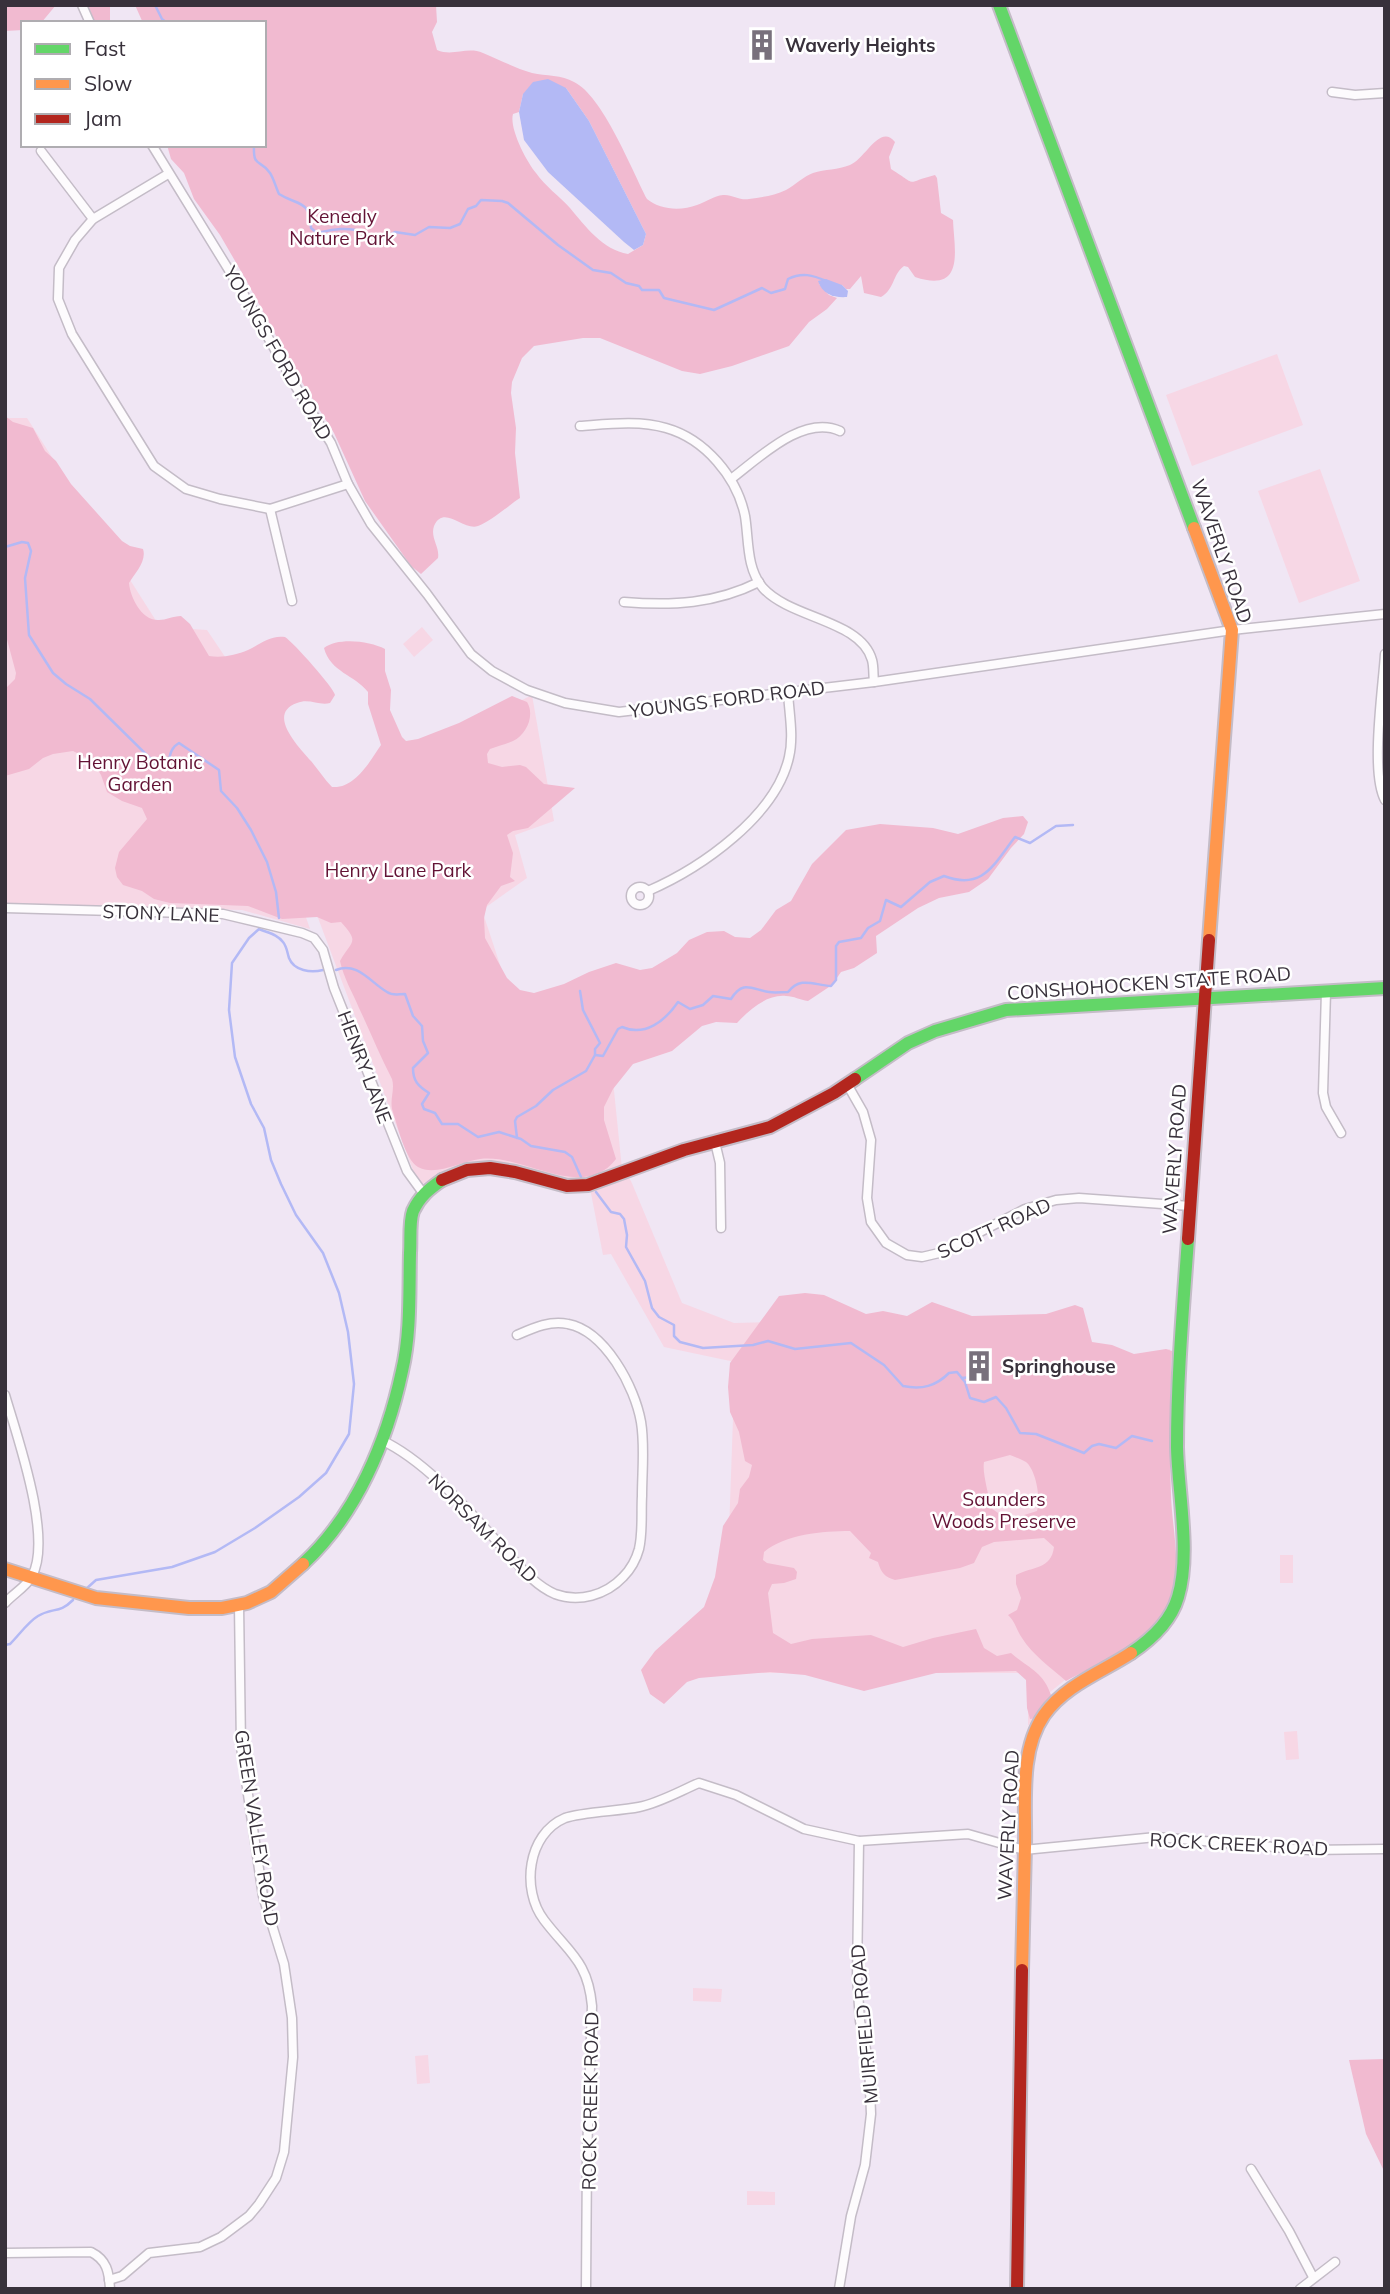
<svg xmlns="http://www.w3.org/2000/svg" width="1390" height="2294" font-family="Mulish,sans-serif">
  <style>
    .green { fill: #f7d7e5 }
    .forest { fill: #f1bad0; fill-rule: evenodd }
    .water { fill: #b3b9f5 }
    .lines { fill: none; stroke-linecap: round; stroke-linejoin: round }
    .stream { stroke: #b3b9f5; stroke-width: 2.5 }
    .street-casing { stroke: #c4bcc7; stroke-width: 11 }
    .fast-casing { stroke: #c4bcc7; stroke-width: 16 }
    .slow-casing { stroke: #c4bcc7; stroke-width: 16 }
    .jam-casing { stroke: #c4bcc7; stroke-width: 16 }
    .street { stroke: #fdfbfd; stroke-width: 8 }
    .fast { stroke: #63d668; stroke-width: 12 }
    .slow { stroke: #ff974d; stroke-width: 12 }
    .jam { stroke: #b3261e; stroke-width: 12 }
    .labels { text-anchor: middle; stroke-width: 5; stroke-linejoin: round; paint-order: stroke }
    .poi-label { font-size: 19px; font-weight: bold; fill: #38313b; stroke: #fff; text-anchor: start }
    .park-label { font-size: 19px; fill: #631335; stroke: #fff }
    .street-label { font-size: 19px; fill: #38313b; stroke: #fff }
  </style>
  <rect width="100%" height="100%" fill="#f0e6f4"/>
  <g class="green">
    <polygon points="1277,354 1303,425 1192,466 1166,395"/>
    <polygon points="5,418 27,418 160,627 207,630 273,728 299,897 310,929 242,910 5,904"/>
    <polygon points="1320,469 1360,581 1299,603 1258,491"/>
    <polygon points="422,627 433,640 414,657 403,644"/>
    <polygon points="532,695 554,821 515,835 527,878 482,910 505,980 529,1009 607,1022 622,1169 631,1181 682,1303 734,1323 779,1322 1128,1358 1170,1349 1168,1424 1071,1675 1049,1693 1028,1726 1028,1673 724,1673 735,1362 664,1347 611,1254 603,1255 588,1178 568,1180 513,1165 477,1166 440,1173 419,1186 309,894 407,759"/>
    <rect x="1280" y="1555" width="13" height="28"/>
    <polygon points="1297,1731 1299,1759 1286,1760 1284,1732"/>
    <polygon points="693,1988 722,1989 721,2002 693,2001"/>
    <polygon points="428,2055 430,2083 417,2084 415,2056"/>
    <polygon points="747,2191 775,2192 775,2205 747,2205"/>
  </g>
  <g class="forest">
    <polygon points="5,5 56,5 41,23 23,23 23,30 5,31"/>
    <polygon points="88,5 110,5 110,23 95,23"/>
    <path d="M135,5H436L437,22L432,32L437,50C453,57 467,46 483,53C500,60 515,68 532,73C546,76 562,75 574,82C602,95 632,170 647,199C660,210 681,211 697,205C706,202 714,196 723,195C732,194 740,201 749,199C762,197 774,196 786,190C795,185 804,176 813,173C825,169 838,170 850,165C866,158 880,123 895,142L889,157L891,169C920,187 903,183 935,175L937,178L941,213L953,220C954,249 966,294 915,277L908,267L904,266C892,275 895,289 881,297L864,293L861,276L850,289H846L842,285L819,284L829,295L837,298L827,309L809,322L789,346L732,366L700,374L682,371L600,338H583L534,346L522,358L512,382L511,393L516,428L515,453L520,498C509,505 490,522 478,526C463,531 444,504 434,526C430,538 440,547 438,558L421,574L411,566L365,501L334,433L295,371L245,278L220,235L194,199L184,173L171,159L167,145H264V23H143ZM566,88L589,121L646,234L643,245L628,254C603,250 585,226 570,208C559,196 545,186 536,173C526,161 509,128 513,114L519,112L523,94Z"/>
    <path d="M5,416L13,422L33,428L45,451L56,461L71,484L122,541L130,546L143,549C147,561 135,573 129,583C130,596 141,621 159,620C166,620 173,616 181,616L190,624L209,656C223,658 236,655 248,650C261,644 270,635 285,637C294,643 334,688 335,695L330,703C319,706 309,698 297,703C266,714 299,747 311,761C318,769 324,779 332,787C355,789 370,761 381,745L368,704V692C355,675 330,672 324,648C338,637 370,641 385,649V671L391,690L390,710L402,737L406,741L418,739L459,723L512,696L527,702C535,715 527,734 513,741C506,744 498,746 490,749L487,754L488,763L502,767L520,765L526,767L544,784L575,788L528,828L513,831L507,835L513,853L510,877L515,881L501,886L487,905L484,918L485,938L507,978L520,990L534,993L564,984L589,972L616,963L640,970L652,968L677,953L689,940L707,932L724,931L735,937L750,938L761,930L776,910L791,901L812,864L846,830L880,824L933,828L958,834L1003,818L1023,816L1028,822L1024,834L1011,848L988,879L969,892L939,898L918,908L876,936L877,953L854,968L841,972L832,985L808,1001C800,1000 794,996 786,996C767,994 749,1010 737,1023L716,1022L702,1026L672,1051L633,1064L613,1089L604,1107V1120L616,1159C582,1203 524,1153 480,1159C461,1161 436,1177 418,1167C405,1160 397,1123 392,1109C390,1098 395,1089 392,1079C380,1056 370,1031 359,1008C352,991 344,979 340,961C352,940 360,943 341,922L331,923L317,917L282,919L248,906L170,903L154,899L142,891L123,885L117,877L115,868L119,852L147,819L142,808L122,801L107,792L101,775L96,767L87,758L73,751L53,754L43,758L29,769L5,776V689L15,679L16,673L5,632Z"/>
    <path d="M805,1293L824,1295L866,1314L883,1311L907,1316L932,1302L972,1316L1046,1314L1075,1305L1083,1308L1092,1342L1112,1345L1134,1354L1166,1349L1172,1351C1170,1399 1169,1447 1171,1495C1172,1531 1185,1578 1166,1611C1147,1643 1097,1664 1066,1681C1051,1668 1032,1654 1022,1638C1016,1629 1016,1623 1008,1615L1017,1610L1021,1598L1016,1584V1575C1033,1566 1051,1570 1054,1547L1044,1538L994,1542L982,1547L974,1563L960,1568L895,1580C885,1577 881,1573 878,1562L869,1558L871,1553L850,1531C823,1531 785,1534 764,1552L763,1560L767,1563L794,1568L797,1572L796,1579L784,1583L772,1584L768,1593L773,1633L791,1644L812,1639L871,1635L903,1647L933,1638L976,1629L984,1648L997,1656L1011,1653C1028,1668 1043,1671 1051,1695L1037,1718L1030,1719L1027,1708L1026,1680L1016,1671L936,1673L864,1691L805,1675L770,1672L699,1678L687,1682L664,1704L650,1694L641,1670L655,1651L704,1607L715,1577L723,1526L738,1503L740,1489L749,1477L752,1465L745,1461L739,1432L730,1412L728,1387L730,1363L779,1296ZM1010,1455C1015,1457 1021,1459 1026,1462C1036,1470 1041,1499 1037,1511L1008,1520L991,1508C989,1495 982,1473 984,1462Z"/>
    <polygon points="1385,2059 1385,2173 1366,2134 1349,2060"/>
  </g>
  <g class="water">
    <polygon points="548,79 566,88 589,121 646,234 643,245 634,250 624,242 548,172 524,140 519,112 523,94 533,82"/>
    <path d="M826,279L842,285L848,291L847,297C834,298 822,294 818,281Z"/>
  </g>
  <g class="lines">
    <g class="stream">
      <polyline points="155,5 162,19 167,23"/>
      <path d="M254,145C253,169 260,158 270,173C274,179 276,188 279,194C298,206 310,199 311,228L317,233C331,230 347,226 362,232C370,235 373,239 382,240L395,232L415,235L429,227L450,228L460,224L468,209L476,206L481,200L502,201L508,203L558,245L593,270L611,273L626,283L639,286L642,290H659L664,298L714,310L762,288L771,293L785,289L788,279C802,272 813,275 826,281"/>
      <path d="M5,547L22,542L28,543L31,551L25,578L29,635L53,673L66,684L90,699L159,767L163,768L168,765C170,756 170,748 179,743L219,770L221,791L237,808L251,830L267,862L276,892L279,918"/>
      <path d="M336,970C357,961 371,983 387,992C393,996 398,994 405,994L413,1016L422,1026L423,1041L428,1053L413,1068C413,1081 418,1086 429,1093L422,1104L424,1109L435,1113L442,1124H458L478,1137L499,1132L521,1139L531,1146L565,1152L572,1157L581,1177"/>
      <polyline points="580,991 583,1010 600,1043 595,1049 595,1054"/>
      <path d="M517,1138L515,1121L517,1117L536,1106L553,1090L586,1071L595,1055L603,1056L618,1029L622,1027C645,1037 665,1021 678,1002L690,1009L703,1005L713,996L731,999C743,980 751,989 769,992C775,993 781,992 788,992C801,976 813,985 831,986L836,980V946L839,942L861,938L868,928L880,921L886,900L901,907L930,882L944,876C983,891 994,864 1015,837L1030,843L1056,826L1073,825"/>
      <path d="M596,1192L611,1212L620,1214L624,1219L627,1235L626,1247L645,1281L652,1308L659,1317L674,1325V1336L680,1342L703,1348L753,1345L768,1341L795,1349L851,1343L884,1365L903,1386C922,1390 936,1386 949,1373L957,1372L965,1382L970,1398L984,1402L996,1397L1006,1408L1020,1433L1036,1434L1084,1453L1092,1446L1099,1444L1116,1448L1132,1436L1152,1441"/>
      <polyline points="962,1378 971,1377 975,1367"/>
      <path d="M86,1589L96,1580L172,1567L215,1552L255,1528L299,1497L326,1473L349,1434L354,1384L348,1332L339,1293L323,1253L296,1215L281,1184L271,1160L264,1128L251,1104L235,1057L229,1010L232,963L249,938L259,929C268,933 277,934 283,942C287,947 287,952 289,958C294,971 311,973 323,970"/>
      <path d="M5,1645L10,1644C19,1635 28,1622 38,1616C53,1607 59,1614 73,1600"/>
    </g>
    <defs>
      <g id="street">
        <polyline points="82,5 90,23"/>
        <polyline points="1332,92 1355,95 1385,93"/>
        <polyline points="152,145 243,293 296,387 331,443 348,484 371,524 427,594 471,654 492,671 527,690 565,703 619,712 874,682 1232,630 1385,614"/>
        <polyline points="41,151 93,219"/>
        <polyline points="168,174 93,219 75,240 59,268 58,299 72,334 154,466 186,489 220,499 270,509 348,484"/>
        <path d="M580,426C608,424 639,420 666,428C705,439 737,477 745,516C749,540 746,568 763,588C791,619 861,620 872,660C874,667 873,675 874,682"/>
        <path d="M731,479C759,458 803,414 840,431"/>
        <polyline points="270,509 292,601"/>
        <path d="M624,602C672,606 715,604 759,582"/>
        <path d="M1385,654C1383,688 1370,772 1385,800"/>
        <circle cx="640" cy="896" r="9"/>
        <path d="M648,891C701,868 776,816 789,757C794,736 789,713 788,692"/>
        <polyline points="5,908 223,914 302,933 314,938 323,950 334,988 407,1171 423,1193"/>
        <polyline points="1326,992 1323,1093 1326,1107 1341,1133"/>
        <polyline points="847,1084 863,1112 871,1140 867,1198 871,1222 886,1243 907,1255 922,1257 939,1253 1025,1209 1056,1200 1079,1198 1190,1206"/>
        <polyline points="715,1142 720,1163 721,1228"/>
        <path d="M5,1395C17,1436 53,1538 32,1576C27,1586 13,1594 5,1603"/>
        <path d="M381,1440C425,1460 470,1512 503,1548C519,1565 534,1585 555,1594C579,1603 606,1595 623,1577C631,1569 636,1560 639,1549C643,1532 641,1513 642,1496C642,1472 645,1446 641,1422C635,1387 605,1331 568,1324C550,1320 533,1328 517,1335"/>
        <polyline points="1251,2169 1289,2231 1313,2277"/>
        <path d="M5,2253L91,2252C107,2260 109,2272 110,2289"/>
        <polyline points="109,2280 122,2276 149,2253 200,2247 221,2237 249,2216 259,2204 276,2178 284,2152 293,2057 292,2018 284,1964 263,1896 241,1747 239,1605"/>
        <path d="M586,2289L587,2156L592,2006C588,1961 569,1953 544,1920C521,1890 527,1834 565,1818C581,1812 620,1811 639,1807C659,1803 680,1791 699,1783L736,1795L804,1829L859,1841L968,1834L1024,1850L1156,1837L1309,1850L1385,1849"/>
        <polyline points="839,2289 851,2216 865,2165 871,2114 869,2064 860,2021 857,1977 859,1841"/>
        <polyline points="1300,2289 1335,2262"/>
      </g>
      <g id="fast">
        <polyline points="999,5 1194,528"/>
        <polyline points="855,1079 908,1043 935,1031 1006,1010 1385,988"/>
        <path d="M303,1564C357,1514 387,1441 402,1371C411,1333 409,1292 410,1253C411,1240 409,1222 413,1211C420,1196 429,1189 442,1180"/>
        <path d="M1131,1653C1152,1639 1171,1621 1178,1597C1191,1554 1178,1492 1177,1447C1177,1378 1183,1309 1188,1239"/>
      </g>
      <g id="slow">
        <polyline points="1194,528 1232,630 1209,940"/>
        <polyline points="5,1569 96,1598 189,1608 222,1608 247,1603 271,1592 303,1564"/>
        <path d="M1022,1970C1023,1929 1024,1887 1025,1846C1026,1804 1019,1751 1044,1715C1065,1685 1102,1672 1131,1653"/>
      </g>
      <g id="jam">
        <polyline points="442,1180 467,1170 490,1168 515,1172 567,1186 588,1185 684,1150 770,1127 834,1093 855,1079"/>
        <polyline points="1188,1239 1209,940"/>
        <polyline points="1017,2289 1022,1970"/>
      </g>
    </defs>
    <use href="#street" class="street-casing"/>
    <use href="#fast" class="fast-casing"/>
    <use href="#slow" class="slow-casing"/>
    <use href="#jam" class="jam-casing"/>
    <use href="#street" class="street"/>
    <use href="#fast" class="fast"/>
    <use href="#slow" class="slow"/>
    <use href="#jam" class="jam"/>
  </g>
  <defs>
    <symbol id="building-bare" viewBox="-9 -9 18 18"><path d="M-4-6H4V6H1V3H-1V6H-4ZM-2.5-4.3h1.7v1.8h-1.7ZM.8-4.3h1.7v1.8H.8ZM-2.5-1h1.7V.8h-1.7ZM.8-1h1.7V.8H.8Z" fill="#78707c" stroke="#fff" stroke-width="2.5" paint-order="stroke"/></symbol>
  </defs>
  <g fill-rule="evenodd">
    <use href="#building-bare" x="740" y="23" width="44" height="44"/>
    <use href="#building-bare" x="957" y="1344" width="44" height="44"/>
  </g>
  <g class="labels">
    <g class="poi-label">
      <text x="785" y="52">Waverly Heights</text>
      <text x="1002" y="1373">Springhouse</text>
    </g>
    <g class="park-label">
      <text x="342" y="223">Kenealy<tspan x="342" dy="22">Nature Park</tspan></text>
      <text x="140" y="769">Henry Botanic<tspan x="140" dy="22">Garden</tspan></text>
      <text x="398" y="877">Henry Lane Park</text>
      <text x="1004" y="1506">Saunders<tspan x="1004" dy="22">Woods Preserve</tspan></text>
    </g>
    <g class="street-label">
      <text transform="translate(278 353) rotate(60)" y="7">YOUNGS FORD ROAD</text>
      <text transform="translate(1222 551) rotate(71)" y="7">WAVERLY ROAD</text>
      <text transform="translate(727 699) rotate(-7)" y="7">YOUNGS FORD ROAD</text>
      <text transform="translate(161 913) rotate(2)" y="7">STONY LANE</text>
      <text transform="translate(1149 983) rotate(-4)" y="7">CONSHOHOCKEN STATE ROAD</text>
      <text transform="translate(365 1067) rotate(69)" y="7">HENRY LANE</text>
      <text transform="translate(1174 1159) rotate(-86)" y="7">WAVERLY ROAD</text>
      <text transform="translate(994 1228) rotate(-24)" y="7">SCOTT ROAD</text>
      <text transform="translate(483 1528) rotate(45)" y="7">NORSAM ROAD</text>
      <text transform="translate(1008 1825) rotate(-87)" y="7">WAVERLY ROAD</text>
      <text transform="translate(257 1828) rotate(81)" y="7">GREEN VALLEY ROAD</text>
      <text transform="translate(1239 1844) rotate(3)" y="7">ROCK CREEK ROAD</text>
      <text transform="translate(864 2024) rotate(-95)" y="7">MUIRFIELD ROAD</text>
      <text transform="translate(590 2101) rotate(-89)" y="7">ROCK CREEK ROAD</text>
    </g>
  </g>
  <rect width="1390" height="2294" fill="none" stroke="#38313b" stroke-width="14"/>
  <rect x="21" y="21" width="245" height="126" fill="#ffffff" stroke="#afadb1" stroke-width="2"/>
  <rect x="35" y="44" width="35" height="10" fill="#63d668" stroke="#afadb1" stroke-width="2"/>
  <text x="84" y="56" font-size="21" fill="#38313b">Fast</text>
  <rect x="35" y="79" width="35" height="10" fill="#ff974d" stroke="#afadb1" stroke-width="2"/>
  <text x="84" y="91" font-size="21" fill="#38313b">Slow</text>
  <rect x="35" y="114" width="35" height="10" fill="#b3261e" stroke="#afadb1" stroke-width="2"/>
  <text x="84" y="126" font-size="21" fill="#38313b">Jam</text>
</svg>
